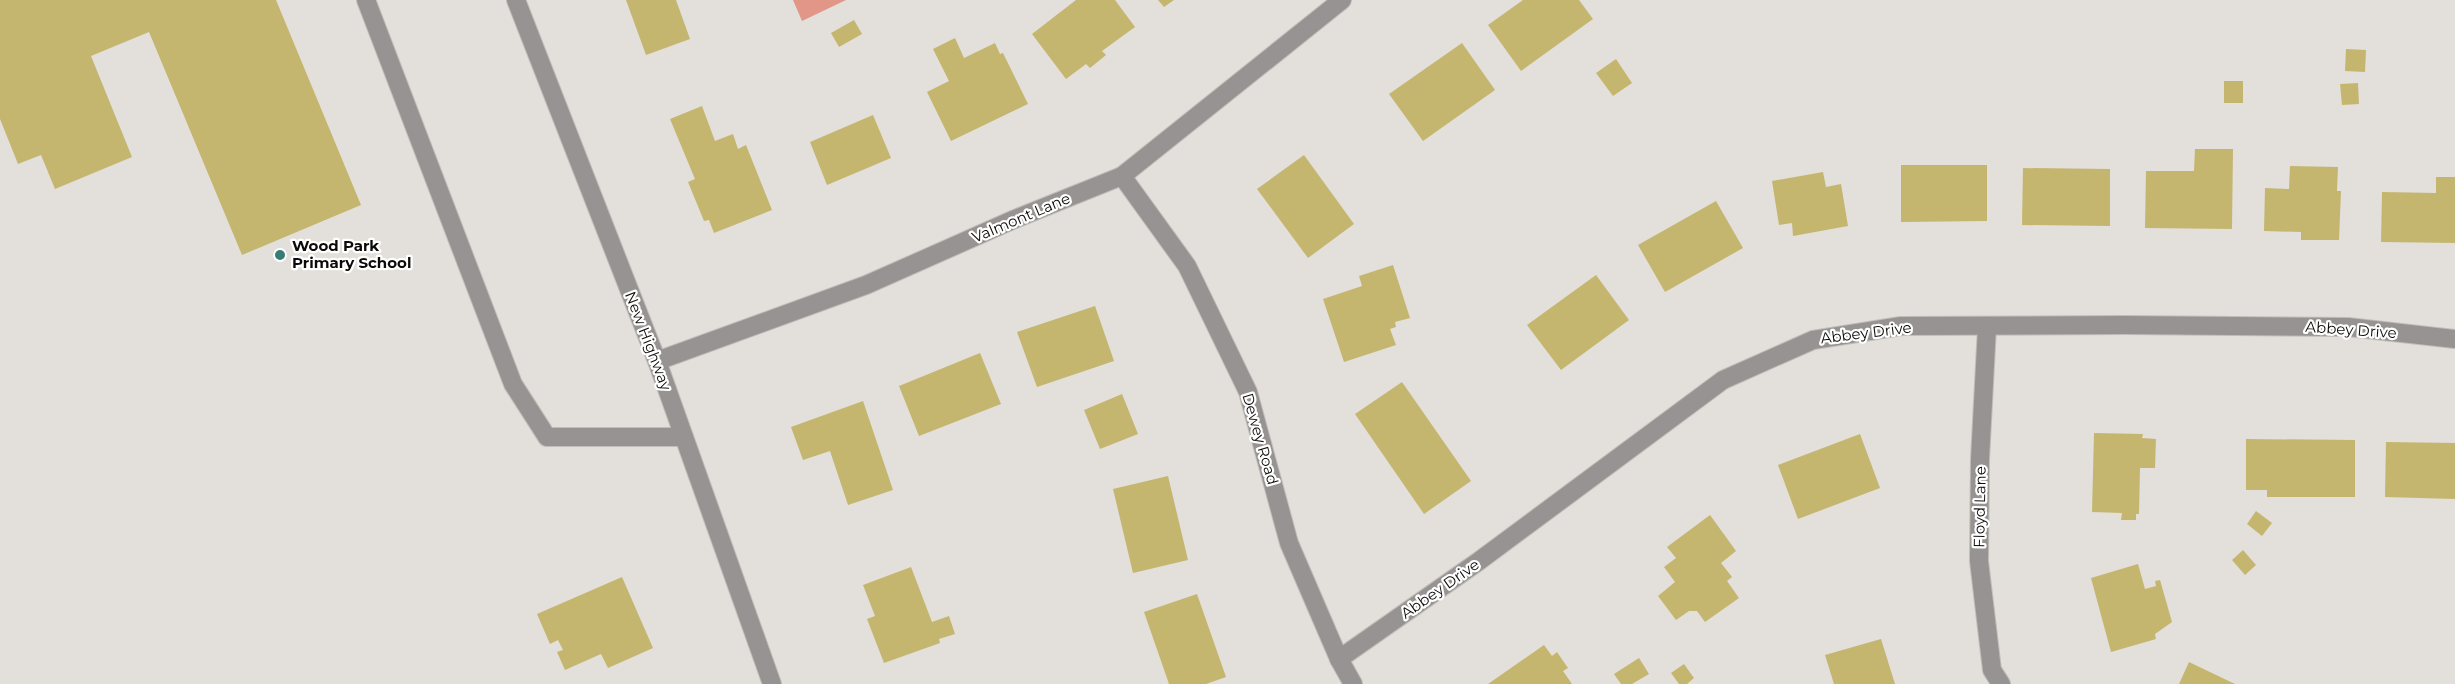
<svg xmlns="http://www.w3.org/2000/svg" width="2455" height="684" font-family="Montserrat,sans-serif">
  <style>
    .forest { fill: #e19688 }
    .building { fill: #c5b66f }
    .lines { fill: none; stroke-linecap: round; stroke-linejoin: round }
    .minor-casing { stroke: #c1bdb9; stroke-width: 20 }
    .minor { stroke: #969392; stroke-width: 18 }
    .poi-dot { fill: #377d76; stroke: #fff; stroke-width: 2 }
    .labels { text-anchor: middle; stroke-width: 4.5; stroke-linejoin: round; paint-order: stroke }
    .street-label { font-size: 15px; fill: #0c0b09; stroke: #fff }
    .poi-label { font-size: 15px; font-weight: bold; fill: #0c0b09; stroke: #fff; text-anchor: start }
  </style>
  <rect width="100%" height="100%" fill="#e3dfda"/>
  <polygon class="forest" points="793,0 846,0 802,21"/>
  <g class="building">
    <polygon points="0,0 276,0 361,205 242,255 149,32 91,56 132,157 55,189 41,155 18,164 0,119"/>
    <polygon points="626,0 676,0 690,39 646,55"/>
    <polygon points="1076,0 1115,0 1135,27 1102,51 1106,55 1090,68 1086,64 1066,79 1032,34"/>
    <polygon points="1158,0 1174,0 1164,7"/>
    <polygon points="1523,0 1579,0 1593,19 1521,71 1488,25"/>
    <polygon points="854,20 862,34 839,47 831,33"/>
    <polygon points="955,38 964,58 995,43 1000,54 1003,53 1028,104 951,141 927,92 949,81 933,49"/>
    <polygon points="1462,43 1495,90 1423,141 1389,94"/>
    <polygon points="2346,49 2366,50 2365,72 2345,71"/>
    <polygon points="1616,59 1632,83 1613,96 1596,73"/>
    <rect x="2224" y="81" width="19" height="22"/>
    <polygon points="2358,83 2359,104 2342,105 2340,84"/>
    <polygon points="702,106 715,141 733,134 738,149 746,145 772,210 714,233 709,220 704,221 688,182 695,179 670,119"/>
    <polygon points="873,115 891,158 827,185 810,142"/>
    <polygon points="2195,149 2233,149 2232,229 2145,228 2146,171 2194,171"/>
    <polygon points="1304,155 1354,224 1308,258 1257,189"/>
    <polygon points="1901,165 1987,165 1987,221 1901,222"/>
    <polygon points="2290,166 2338,167 2337,191 2341,191 2339,240 2301,240 2301,232 2264,231 2265,188 2289,189"/>
    <polygon points="2023,168 2110,169 2110,226 2022,225"/>
    <polygon points="1823,172 1826,187 1841,184 1848,226 1793,236 1792,223 1779,225 1772,181"/>
    <polygon points="2436,177 2455,177 2455,243 2381,242 2382,192 2436,193"/>
    <polygon points="1716,201 1743,248 1665,292 1638,245"/>
    <polygon points="1393,265 1410,318 1395,322 1396,327 1390,329 1396,345 1344,362 1323,299 1362,286 1359,276"/>
    <polygon points="1596,275 1629,320 1561,370 1527,325"/>
    <polygon points="1095,306 1114,361 1037,387 1017,332"/>
    <polygon points="980,353 1001,404 919,436 899,386"/>
    <polygon points="1402,382 1471,481 1424,514 1355,414"/>
    <polygon points="1122,394 1138,434 1100,449 1084,410"/>
    <polygon points="863,401 893,490 848,505 830,451 803,460 791,427"/>
    <polygon points="2094,433 2143,434 2142,438 2156,439 2155,468 2140,468 2139,514 2136,514 2136,520 2121,520 2122,513 2092,512"/>
    <polygon points="1860,434 1880,488 1798,519 1778,465"/>
    <polygon points="2246,439 2355,440 2355,497 2267,497 2267,490 2246,490"/>
    <polygon points="2386,442 2455,443 2455,499 2385,497"/>
    <polygon points="1168,476 1188,560 1133,573 1113,489"/>
    <polygon points="2256,511 2272,523 2262,536 2247,524"/>
    <polygon points="1710,515 1736,551 1721,563 1732,577 1727,581 1739,598 1705,622 1697,611 1689,611 1676,620 1658,596 1675,582 1664,567 1676,558 1667,547"/>
    <polygon points="2243,550 2256,565 2245,575 2232,560"/>
    <polygon points="2138,564 2145,589 2156,586 2155,581 2160,580 2172,622 2155,634 2156,639 2111,652 2091,578"/>
    <polygon points="911,567 932,622 949,616 955,634 939,639 940,643 884,663 867,619 875,616 863,585"/>
    <polygon points="622,577 653,648 608,668 601,654 565,670 557,652 563,650 558,640 550,644 537,614"/>
    <polygon points="1197,594 1226,677 1206,684 1169,684 1144,612"/>
    <polygon points="1881,639 1895,684 1834,684 1825,655"/>
    <polygon points="1544,645 1552,656 1557,652 1568,668 1563,671 1572,684 1488,684"/>
    <polygon points="1639,658 1649,674 1632,684 1621,684 1614,674"/>
    <polygon points="2189,662 2235,684 2179,684"/>
    <polygon points="1684,664 1694,678 1687,684 1679,684 1671,673"/>
  </g>
  <g class="lines">
    <defs>
      <g id="minor">
        <polyline points="366,0 513,384 547,437 684,437"/>
        <polyline points="516,0 657,361 772,684"/>
        <polyline points="1122,176 1187,266 1248,392 1289,543 1339,659 1353,684"/>
        <polyline points="1987,327 1980,459 1979,561 1992,670 2001,684"/>
        <polyline points="657,361 866,285 1015,219 1122,176 1342,0"/>
        <polyline points="1339,659 1479,561 1723,380 1813,340 1901,326 2124,325 2348,327 2455,339"/>
      </g>
    </defs>
    <use href="#minor" class="minor-casing"/>
    <use href="#minor" class="minor"/>
  </g>
  <circle class="poi-dot" cx="280" cy="255" r="6"/>
  <g class="labels">
    <g class="street-label">
      <text transform="translate(1021 218) rotate(-23)" y="5">Valmont Lane</text>
      <text transform="translate(2351 330) rotate(4)" y="5">Abbey Drive</text>
      <text transform="translate(1866 333) rotate(-7)" y="5">Abbey Drive</text>
      <text transform="translate(648 341) rotate(69)" y="5">New Highway</text>
      <text transform="translate(1260 439) rotate(74)" y="5">Dewey Road</text>
      <text transform="translate(1980 507) rotate(-89)" y="5">Floyd Lane</text>
      <text transform="translate(1440 589) rotate(-35)" y="5">Abbey Drive</text>
    </g>
    <g class="poi-label">
      <text x="292" y="251">Wood Park<tspan x="292" dy="17">Primary School</tspan></text>
    </g>
  </g>
</svg>
